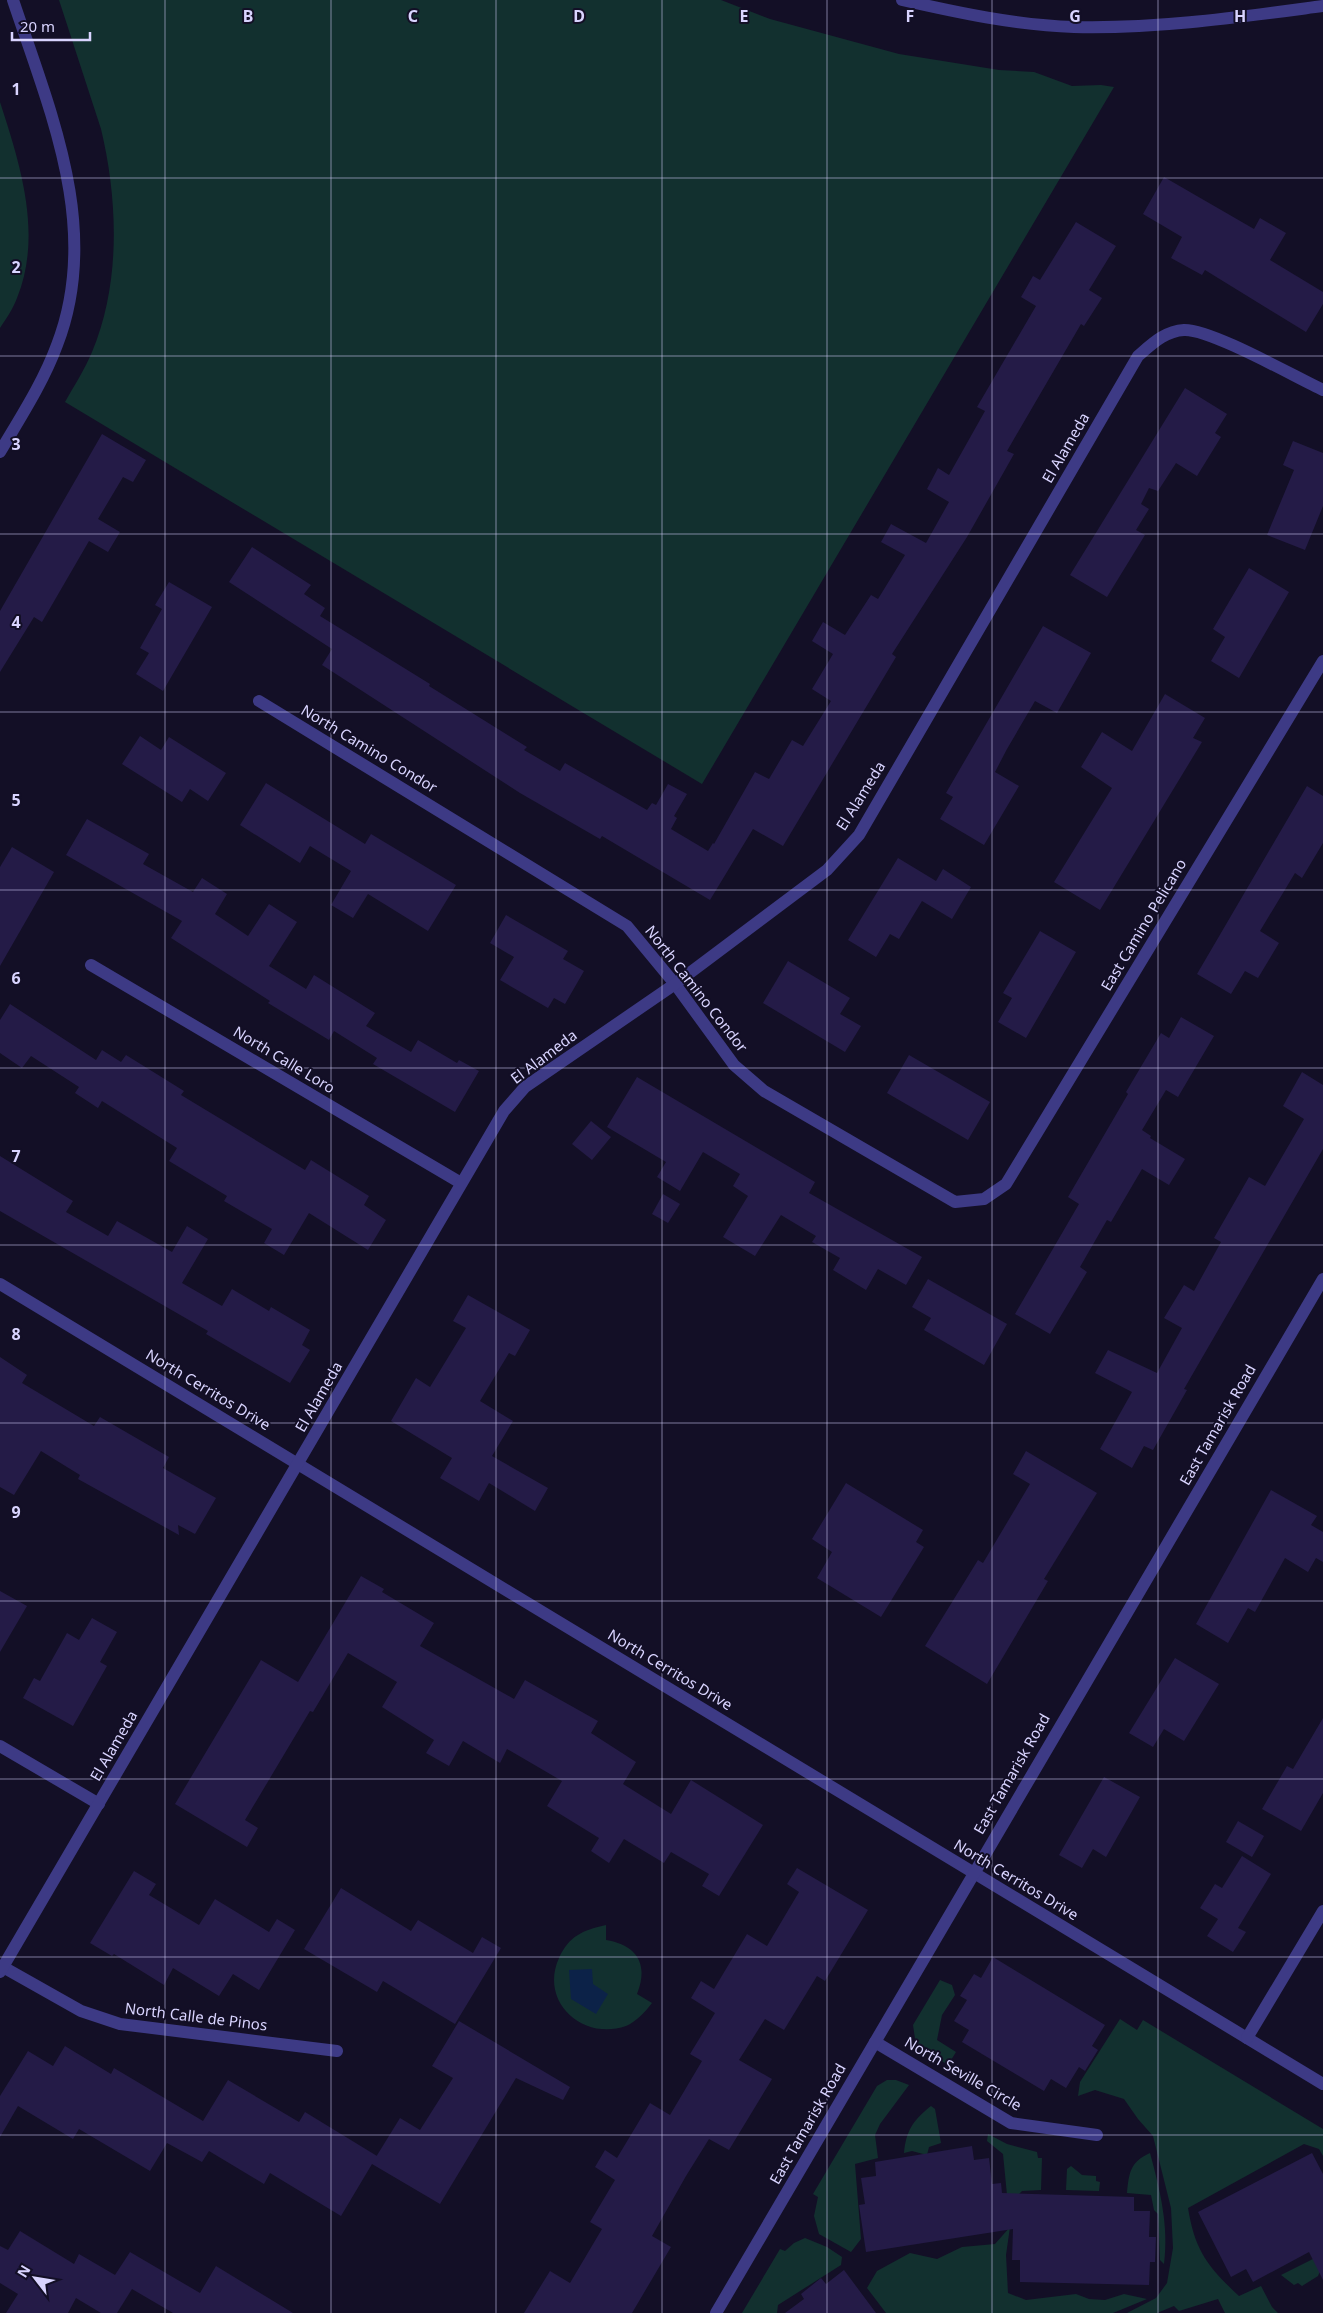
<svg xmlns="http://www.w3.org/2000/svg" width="1323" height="2313" font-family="'Noto Sans',sans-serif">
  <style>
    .green { fill: #12302f }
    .water { fill: #0c2248 }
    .building { fill: #241b47 }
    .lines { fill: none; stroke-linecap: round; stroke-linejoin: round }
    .minor { stroke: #3d3a85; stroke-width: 12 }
    .tertiary { stroke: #3d3a85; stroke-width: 12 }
    .grid { fill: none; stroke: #d9d4ff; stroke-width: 1; stroke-opacity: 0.55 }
    .labels { text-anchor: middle; stroke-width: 4; stroke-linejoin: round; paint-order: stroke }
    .street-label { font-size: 15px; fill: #d9d4ff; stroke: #130f26 }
    .grid-label { font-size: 16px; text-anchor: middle; font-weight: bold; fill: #d9d4ff; stroke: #130f26; stroke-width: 4; stroke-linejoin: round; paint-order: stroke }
  </style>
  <rect width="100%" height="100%" fill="#130f26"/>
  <g class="green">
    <path d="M59,0H721L770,19L899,54L999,70L1034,72L1072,86L1101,85L1114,87L702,784L65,402C74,386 85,369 92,352C121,283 118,200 101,129Z"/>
    <path d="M0,102C20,164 43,234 17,298C13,309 6,319 0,328Z"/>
    <path d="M606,1925V1940C637,1945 649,1964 637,1994L652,2003C646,2011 636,2022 626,2026C583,2041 539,2002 559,1958C569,1936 583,1930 606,1925Z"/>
    <polygon points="940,1980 952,1985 955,1995 942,2015 937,2040 956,2052 948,2065 916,2045 913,2025"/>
    <path d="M1120,2019L1137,2030L1143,2020L1323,2129V2156L1319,2149L1304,2144L1188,2208C1195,2251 1208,2267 1239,2296L1261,2286L1272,2307L1278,2313H1225L1218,2299L1179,2311L1174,2306L1157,2313H1127L1156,2298L1167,2283L1173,2248L1171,2208L1153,2136L1138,2119L1124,2099L1095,2090L1078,2096L1080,2082Z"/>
    <polygon points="887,2080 896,2080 909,2085 880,2124 875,2135 878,2158 855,2164 861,2239 851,2252 819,2234 814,2216 818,2197 813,2194 877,2086"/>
    <path d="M931,2106L935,2109L941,2143L929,2147L927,2155L912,2151L904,2153C906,2131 913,2120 931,2106Z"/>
    <polygon points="988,2134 1007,2144 1037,2152 1038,2158 1042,2158 1041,2190 1022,2191 1017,2196 1007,2195 1003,2154 987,2141"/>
    <path d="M1150,2153C1160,2190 1169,2226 1164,2264L1160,2260L1158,2214L1154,2210L1151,2195L1127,2193C1129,2173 1130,2162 1150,2153Z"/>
    <polygon points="1071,2166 1082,2175 1096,2176 1096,2181 1100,2182 1099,2191 1066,2190 1067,2169"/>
    <polygon points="1010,2227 1006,2255 1008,2293 1026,2300 1076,2294 1089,2299 1105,2300 1124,2294 1147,2299 1113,2313 886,2313 867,2288 877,2271 910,2253 937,2259 962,2247 995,2244"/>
    <polygon points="805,2238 827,2247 842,2257 841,2265 778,2305 777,2313 742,2313 780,2249 785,2251 794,2243"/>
    <polygon points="1315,2258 1321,2269 1318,2276 1302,2286 1298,2283 1294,2285 1281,2275"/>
  </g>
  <polygon class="water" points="592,1969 593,1984 608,1994 596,2014 571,1999 569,1970"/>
  <g class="building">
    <polygon points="1164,177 1254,229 1260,218 1286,233 1270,260 1323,292 1323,304 1306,332 1205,270 1202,275 1171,258 1182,237 1143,214"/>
    <polygon points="1076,222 1116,246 1089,290 1102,298 1084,326 1081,324 1007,451 1014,454 967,537 892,654 896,657 783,846 753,829 710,900 602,836 600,839 520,793 322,665 332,649 229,582 252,547 311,585 304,594 325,608 320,616 430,684 429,686 527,747 524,750 560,771 565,763 647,810 652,803 656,805 668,784 687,794 674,816 677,818 671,829 708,851 713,843 714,844 755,772 769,779 792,740 803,746 831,701 812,689 833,654 812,641 823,622 845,635 871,595 878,599 905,555 881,542 891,524 926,543 949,502 927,489 938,468 949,475 985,411 977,407 1036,306 1021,297 1033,276 1040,280"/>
    <polygon points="1185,388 1227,414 1215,433 1221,437 1197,476 1176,463 1158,491 1149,488 1141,504 1149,509 1136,530 1145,535 1107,597 1070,575"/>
    <polygon points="102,434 146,460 133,482 123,477 98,519 120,532 108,552 89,541 42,622 34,617 0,672 0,611"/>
    <polygon points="1293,441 1323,453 1323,506 1305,550 1267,535 1294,470 1283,465"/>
    <polygon points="1249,568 1289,592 1239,678 1211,661 1225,637 1213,629"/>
    <polygon points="169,582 212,607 163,691 136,674 149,653 140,648 162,609 155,605"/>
    <polygon points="1043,626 1091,653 1057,713 1035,701 1007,749 995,772 1019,786 984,845 940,819 953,797 946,793"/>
    <polygon points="1165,694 1205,718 1193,738 1202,742 1100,910 1054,882 1112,788 1081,767 1102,732 1132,751"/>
    <polygon points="140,736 161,750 169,737 226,773 208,801 190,789 182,802 122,764"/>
    <polygon points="266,783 365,844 371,834 456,885 428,931 368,894 353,918 331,905 351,871 310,846 300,863 240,825"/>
    <polygon points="1307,786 1323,796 1323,843 1302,878 1295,873 1260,931 1279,943 1258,978 1245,971 1231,994 1197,974"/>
    <polygon points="87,819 149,854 143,864 193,892 202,878 227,894 215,914 248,936 269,904 297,922 269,966 306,989 314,975 375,1013 366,1026 411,1052 418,1040 457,1063 459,1060 479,1071 455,1112 373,1064 377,1058 334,1031 329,1040 268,1003 270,1001 171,938 182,921 66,855"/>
    <polygon points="12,847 54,872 0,966 0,867"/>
    <polygon points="898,858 936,881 943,869 971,887 952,919 922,901 899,939 890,934 876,957 848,940"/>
    <polygon points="506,915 568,951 563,959 584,971 565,1004 554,998 548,1008 500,980 514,957 490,943"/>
    <polygon points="1040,931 1076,952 1026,1038 998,1022 1012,998 1003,993"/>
    <polygon points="788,961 850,998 840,1014 861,1026 845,1052 763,1003"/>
    <polygon points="10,1004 96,1060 102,1050 121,1062 126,1055 184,1091 181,1095 305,1170 311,1160 369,1196 364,1205 386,1220 368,1250 309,1213 284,1255 264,1243 272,1229 224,1201 227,1196 169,1161 177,1148 102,1101 98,1108 75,1093 79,1087 31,1056 22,1068 0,1053 0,1020"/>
    <polygon points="1181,1017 1214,1036 1178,1097 1166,1090 1142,1130 1151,1136 1150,1138 1185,1159 1169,1185 1142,1169 1111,1222 1107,1220 1080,1267 1087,1272 1050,1334 1015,1314 1079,1204 1068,1197 1128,1094 1126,1092 1161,1033 1169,1038"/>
    <polygon points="909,1055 990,1102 968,1140 887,1093"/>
    <polygon points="1302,1072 1323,1085 1323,1149 1184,1389 1187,1390 1153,1450 1144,1446 1132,1468 1100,1449 1132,1392 1095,1373 1108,1350 1157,1373 1182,1328 1164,1318 1184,1285 1194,1291 1221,1242 1214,1238 1249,1177 1265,1186 1304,1119 1283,1106"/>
    <polygon points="637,1077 815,1182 809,1193 922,1257 906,1285 878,1269 866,1290 833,1270 840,1258 812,1242 816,1236 781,1215 755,1256 723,1237 748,1196 733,1186 740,1174 703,1152 680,1191 657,1177 666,1162 607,1127"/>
    <polygon points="591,1121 611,1137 592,1160 572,1144"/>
    <polygon points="0,1156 73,1201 66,1212 108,1236 117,1221 172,1252 187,1226 208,1239 182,1283 222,1306 232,1289 269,1311 271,1307 310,1330 302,1345 310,1350 290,1383 206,1334 208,1331 0,1211"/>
    <polygon points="663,1194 680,1204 668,1223 652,1214"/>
    <polygon points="928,1279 1007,1324 984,1365 924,1330 931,1318 912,1307"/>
    <polygon points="468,1295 530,1330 515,1356 509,1353 480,1401 513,1421 492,1456 548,1488 535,1511 489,1483 479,1501 440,1478 452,1458 391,1421 416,1378 430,1387 466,1328 453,1321"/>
    <polygon points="0,1357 27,1375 22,1383 94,1426 100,1417 169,1457 163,1468 216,1498 195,1534 178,1525 179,1535 78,1479 80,1475 41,1451 14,1495 0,1487"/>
    <polygon points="1026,1451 1097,1493 1044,1579 1048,1581 987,1684 925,1646 978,1560 983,1563 1030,1484 1013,1474"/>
    <polygon points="846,1483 923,1530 916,1542 924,1547 881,1617 817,1578 832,1552 812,1539"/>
    <polygon points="1271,1490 1317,1516 1311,1525 1323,1532 1323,1562 1316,1558 1308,1572 1285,1558 1255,1612 1248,1608 1228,1643 1196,1624"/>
    <polygon points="361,1576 384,1589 382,1592 434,1623 420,1646 514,1699 525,1680 598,1721 591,1733 636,1762 623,1784 671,1814 691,1780 763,1825 719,1896 702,1886 709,1874 671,1852 664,1863 624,1839 609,1863 591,1851 599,1838 547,1806 562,1781 507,1749 500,1763 463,1741 449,1766 426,1753 434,1740 382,1707 397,1682 348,1653 313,1712 310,1711 245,1820 258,1828 247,1847 175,1804 261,1660 298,1682"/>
    <polygon points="0,1591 27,1606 0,1652"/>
    <polygon points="92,1618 117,1632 100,1662 107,1666 73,1726 23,1698 34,1678 40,1681 67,1633 79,1640"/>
    <polygon points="1175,1658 1219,1684 1184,1741 1164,1729 1153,1747 1129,1733"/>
    <polygon points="1323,1718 1323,1793 1301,1831 1262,1809 1287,1766 1293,1769"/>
    <polygon points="1104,1777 1140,1797 1106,1857 1093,1849 1082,1868 1059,1855"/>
    <polygon points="1238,1821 1264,1836 1252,1857 1226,1842"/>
    <polygon points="1242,1856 1271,1874 1238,1928 1246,1932 1233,1952 1207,1936 1218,1919 1200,1908 1215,1884 1222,1888"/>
    <polygon points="797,1868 868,1910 825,1981 817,1976 784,2030 765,2019 739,2060 772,2079 729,2150 709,2139 686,2176 652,2236 671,2247 632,2313 524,2313 550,2271 570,2283 602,2229 590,2222 615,2180 595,2167 605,2150 617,2158 650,2103 670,2115 702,2061 690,2054 715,2013 691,1998 701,1981 714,1989 747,1934 767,1946 799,1892 787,1884"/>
    <polygon points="134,1871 156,1884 149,1895 199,1925 215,1899 269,1932 277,1919 295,1930 259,1990 233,1974 219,1996 173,1968 164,1985 114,1954 112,1956 90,1943"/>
    <polygon points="341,1888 411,1931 418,1920 473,1953 482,1937 501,1948 455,2024 383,1981 377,1992 304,1949"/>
    <polygon points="993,1957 1105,2025 1092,2046 1098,2050 1085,2071 1079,2067 1066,2088 1051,2079 1044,2091 962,2042 969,2030 954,2021 967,2000 960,1996 974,1974 981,1978"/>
    <polygon points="459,2021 570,2087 563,2100 516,2078 440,2204 372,2164 341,2216 270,2173 264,2184 209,2151 202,2162 167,2143 150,2171 79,2129 73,2139 18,2106 0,2137 0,2096 28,2051 53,2066 65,2046 111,2074 114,2068 203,2121 228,2080 299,2122 305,2112 377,2156 376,2157 400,2118 420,2130 453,2078 432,2066"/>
    <polygon points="972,2146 974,2160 989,2158 992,2184 1001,2183 1002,2193 1134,2197 1134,2211 1150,2211 1149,2237 1156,2237 1155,2262 1150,2262 1149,2285 1020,2282 1020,2260 1012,2260 1013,2229 866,2252 859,2205 865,2204 861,2178 876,2176 875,2162"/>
    <polygon points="1312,2153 1323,2174 1323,2280 1309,2252 1253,2282 1246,2269 1231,2277 1198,2212"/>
    <polygon points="20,2231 74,2264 79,2254 115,2275 130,2252 200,2293 216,2266 293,2313 173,2313 132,2289 117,2313 101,2313 76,2298 68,2313 6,2313 18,2294 0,2283 0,2246 8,2250"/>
    <polygon points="844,2270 876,2313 785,2313 804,2299 801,2294 821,2278 826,2284"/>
  </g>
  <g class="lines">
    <g class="minor">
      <polyline points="259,701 627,926 675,984 734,1065 764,1091 955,1202 984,1199 1006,1184 1323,661"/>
      <polyline points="91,965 461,1183"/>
      <polyline points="0,1284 1323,2084"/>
      <polyline points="0,1746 99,1804"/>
      <polyline points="3,1967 81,2011 120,2024 337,2051"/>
      <path d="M0,1972L504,1111L525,1087L675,984L827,870L859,835L1138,356C1152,344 1165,331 1184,330C1211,329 1295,377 1323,390"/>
      <polyline points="1247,2038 1323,1911"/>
      <polyline points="875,2042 1011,2123 1097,2135"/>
      <polyline points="716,2313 1323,1279"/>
    </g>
    <g class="tertiary">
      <path d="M902,0C959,13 1016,25 1074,27C1158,29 1240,17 1323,6"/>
      <path d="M0,452C20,418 43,383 57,345C102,229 50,111 13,0"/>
    </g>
  </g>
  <path class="grid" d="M165,0V2313M331,0V2313M496,0V2313M662,0V2313M827,0V2313M992,0V2313M1158,0V2313M0,178H1323M0,356H1323M0,534H1323M0,712H1323M0,890H1323M0,1068H1323M0,1245H1323M0,1423H1323M0,1601H1323M0,1779H1323M0,1957H1323M0,2135H1323"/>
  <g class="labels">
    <g class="street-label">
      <text transform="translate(1066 448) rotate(-60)" y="5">El Alameda</text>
      <text transform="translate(369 749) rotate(31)" y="5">North Camino Condor</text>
      <text transform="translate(861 796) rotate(-58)" y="5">El Alameda</text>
      <text transform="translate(1144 925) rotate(-59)" y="5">East Camino Pelicano</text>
      <text transform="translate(696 989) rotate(52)" y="5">North Camino Condor</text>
      <text transform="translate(544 1057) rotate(-37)" y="5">El Alameda</text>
      <text transform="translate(284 1060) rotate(31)" y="5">North Calle Loro</text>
      <text transform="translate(208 1390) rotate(31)" y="5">North Cerritos Drive</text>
      <text transform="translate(319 1397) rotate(-60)" y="5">El Alameda</text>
      <text transform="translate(1218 1425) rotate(-60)" y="5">East Tamarisk Road</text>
      <text transform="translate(670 1670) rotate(31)" y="5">North Cerritos Drive</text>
      <text transform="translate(114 1746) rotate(-60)" y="5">El Alameda</text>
      <text transform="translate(1012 1774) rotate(-60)" y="5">East Tamarisk Road</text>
      <text transform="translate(1016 1880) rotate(31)" y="5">North Cerritos Drive</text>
      <text transform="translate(196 2017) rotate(7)" y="5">North Calle de Pinos</text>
      <text transform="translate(963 2074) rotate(30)" y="5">North Seville Circle</text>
      <text transform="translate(808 2124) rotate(-60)" y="5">East Tamarisk Road</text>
    </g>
  </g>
  <g class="grid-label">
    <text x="248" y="22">B</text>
    <text x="413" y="22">C</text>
    <text x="579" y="22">D</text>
    <text x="744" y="22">E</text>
    <text x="910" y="22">F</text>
    <text x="1075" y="22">G</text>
    <text x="1240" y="22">H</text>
    <text x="16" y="95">1</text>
    <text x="16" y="273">2</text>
    <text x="16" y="450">3</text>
    <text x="16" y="628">4</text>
    <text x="16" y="806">5</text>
    <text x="16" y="984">6</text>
    <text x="16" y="1162">7</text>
    <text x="16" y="1340">8</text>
    <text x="16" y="1518">9</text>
  </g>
  <g transform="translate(35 2278) rotate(301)" stroke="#130f26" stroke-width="4" paint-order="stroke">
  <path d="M0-4L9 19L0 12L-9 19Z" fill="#d9d4ff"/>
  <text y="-8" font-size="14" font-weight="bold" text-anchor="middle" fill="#d9d4ff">N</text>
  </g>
  <path d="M12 32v8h78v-8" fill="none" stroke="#d9d4ff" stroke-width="2.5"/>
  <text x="20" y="32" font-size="15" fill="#d9d4ff" stroke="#130f26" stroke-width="4" paint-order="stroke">20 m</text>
</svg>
